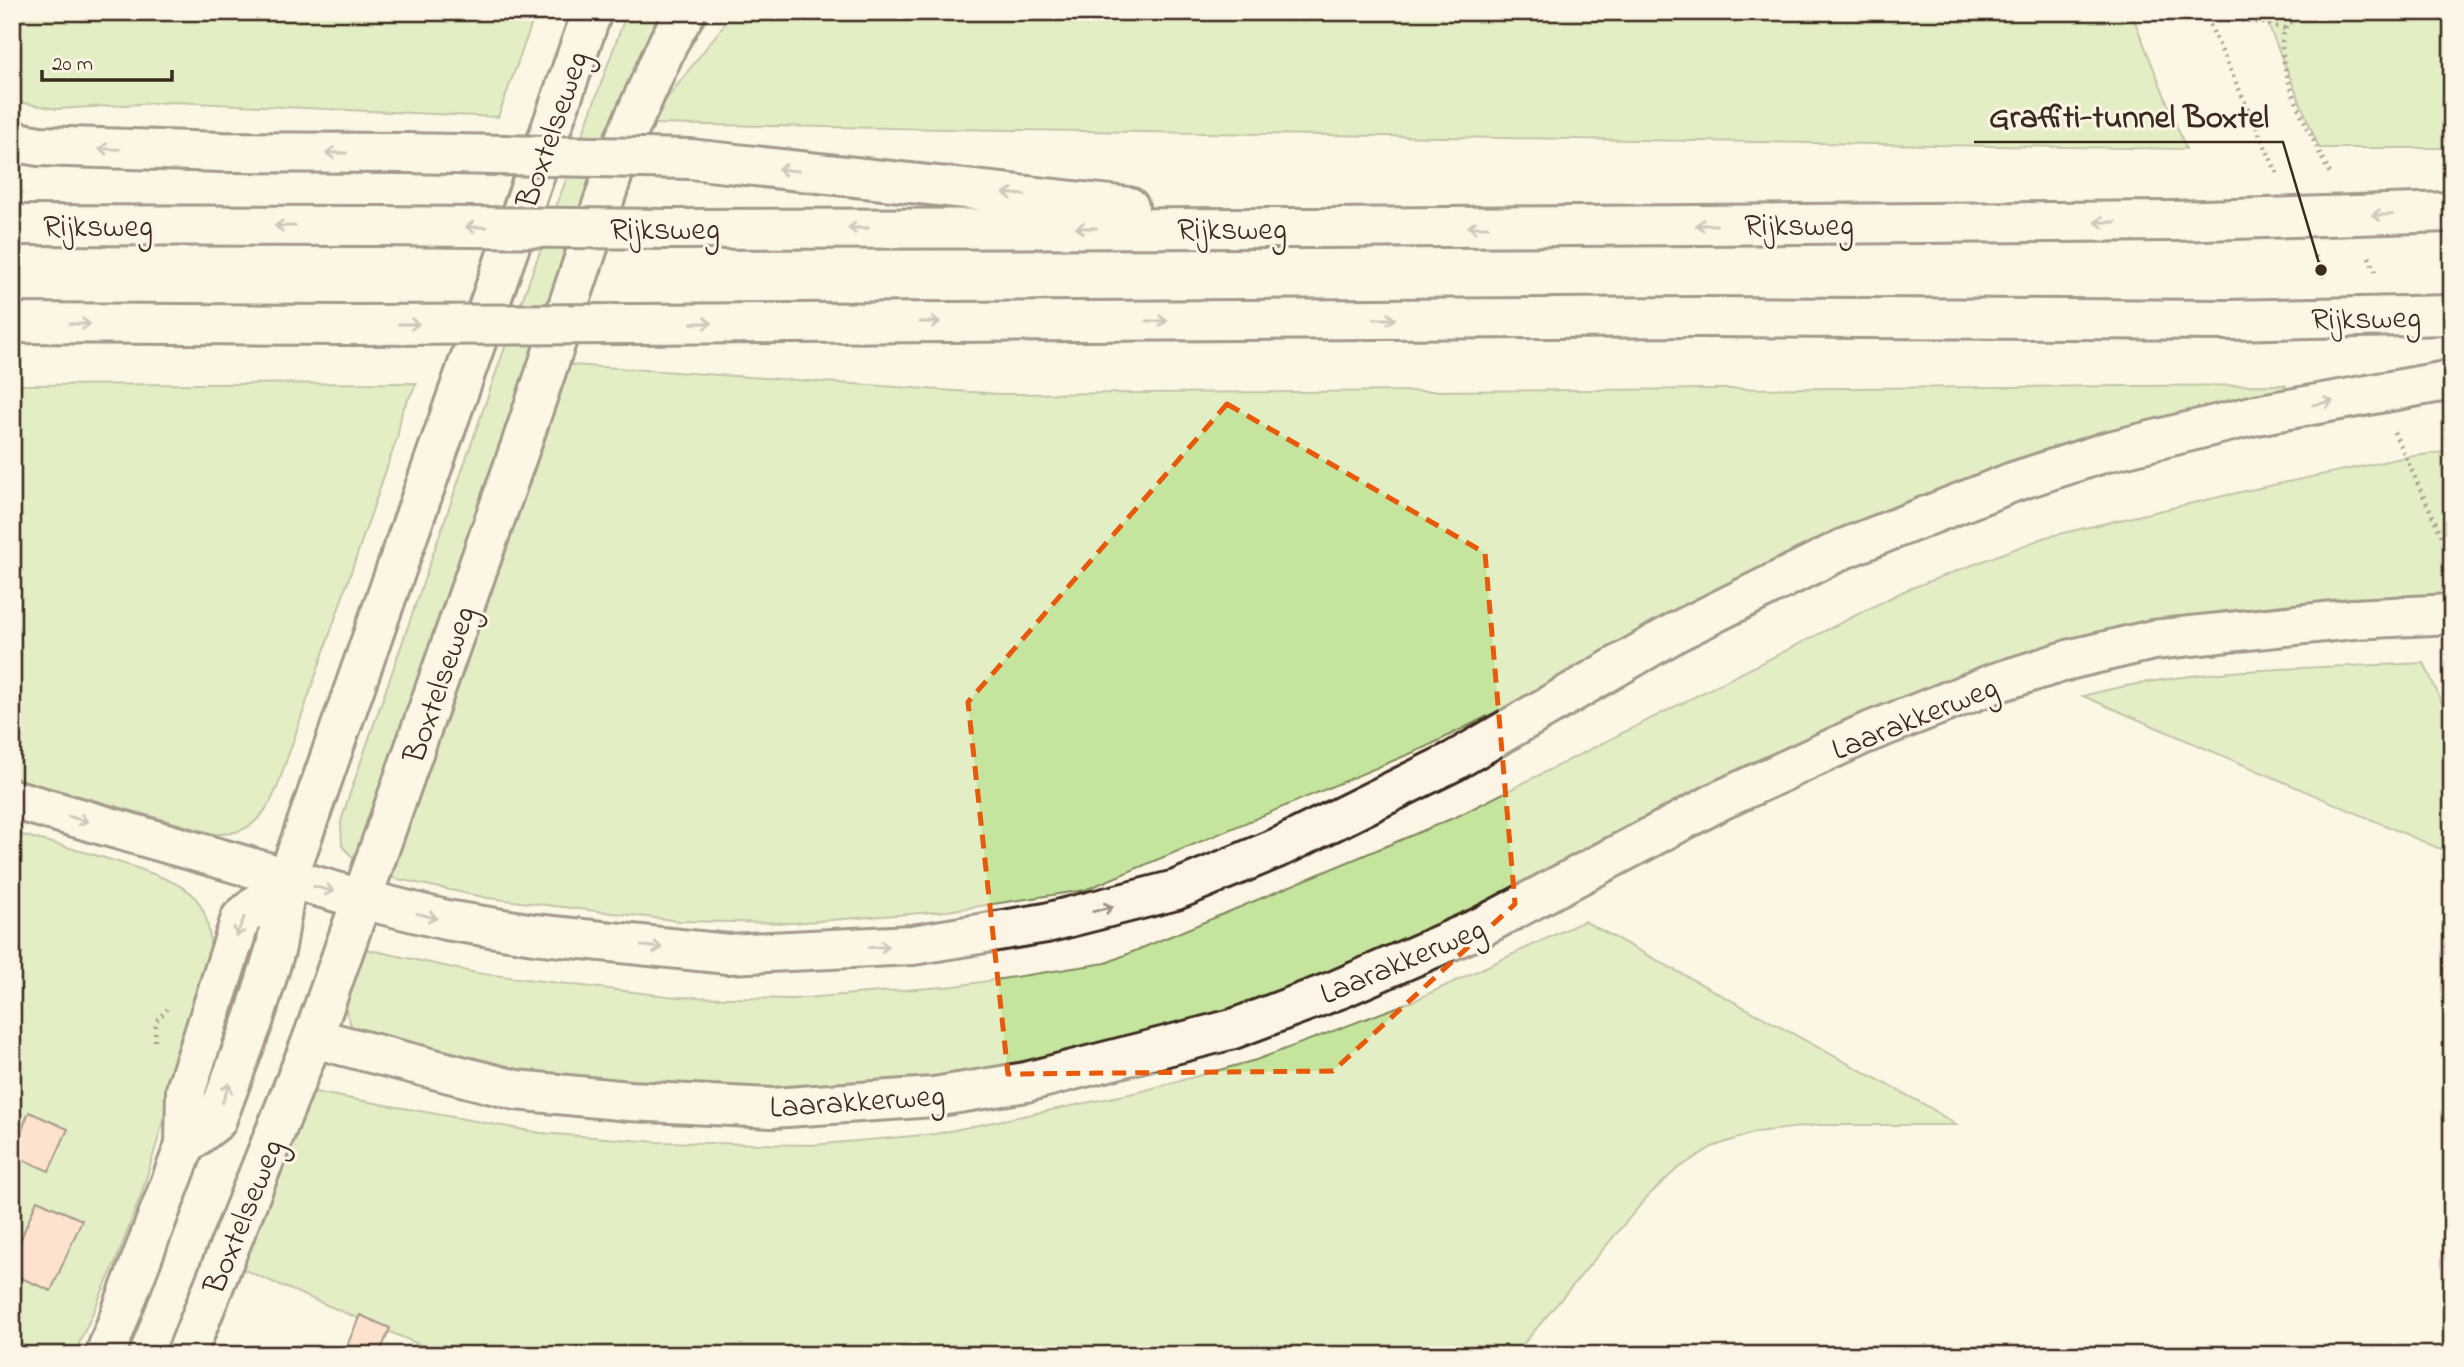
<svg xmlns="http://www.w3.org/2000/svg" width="2464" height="1367" font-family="'Indie Flower',sans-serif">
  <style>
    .green { fill: #c5e59e; stroke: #80885e; stroke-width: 2 }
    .building { fill: #fec9af; stroke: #3b2a1e; stroke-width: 2 }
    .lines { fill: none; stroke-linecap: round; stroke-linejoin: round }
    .minor-casing { stroke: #3b2a1e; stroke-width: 44 }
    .major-casing { stroke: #3b2a1e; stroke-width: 44 }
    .highway-casing { stroke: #3b2a1e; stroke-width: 44 }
    .path { stroke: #3b2a1e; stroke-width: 4.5; stroke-dasharray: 2 5; stroke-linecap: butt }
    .minor { stroke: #fcf5e5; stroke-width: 38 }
    .major { stroke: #fcf5e5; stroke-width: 38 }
    .highway { stroke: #fcf5e5; stroke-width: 38 }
    .highway-bridge-casing { stroke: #3b2a1e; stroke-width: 44; stroke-linecap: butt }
    .highway-bridge { stroke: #fcf5e5; stroke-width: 38 }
    .oneway { stroke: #9c9082 }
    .marked { fill: none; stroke: #e8590c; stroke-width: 5; stroke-dasharray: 14 9; stroke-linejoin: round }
    .labels { text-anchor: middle; stroke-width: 6; stroke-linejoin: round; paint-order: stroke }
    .street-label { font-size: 32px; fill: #3b2a1e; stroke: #fcf5e5 }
    .leader { fill: none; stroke: #3b2a1e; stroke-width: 2.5 }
    .callout-dot { fill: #3b2a1e; stroke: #fcf5e5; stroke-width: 2.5 }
    .callout-label { font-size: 33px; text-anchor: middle; font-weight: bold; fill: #3b2a1e; stroke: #fcf5e5; stroke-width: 6; stroke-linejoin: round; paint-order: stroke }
  </style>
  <rect width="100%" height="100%" fill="#fcf5e5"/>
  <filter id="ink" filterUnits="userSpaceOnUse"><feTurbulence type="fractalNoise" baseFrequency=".0143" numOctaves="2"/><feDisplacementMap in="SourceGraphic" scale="14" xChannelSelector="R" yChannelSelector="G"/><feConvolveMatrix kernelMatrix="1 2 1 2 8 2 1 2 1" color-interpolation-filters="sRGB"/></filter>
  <g filter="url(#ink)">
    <g class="green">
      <polygon points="12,12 536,12 498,117 174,102 57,109 12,101"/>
      <polygon points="627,12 667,12 615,122 527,364 358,863 342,846 341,822 347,802 499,364"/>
      <polygon points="734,12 2131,12 2186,149 647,124"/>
      <polygon points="2263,12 2452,12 2452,148 2319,148"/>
      <polygon points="557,364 1000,394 2285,385 2288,394 1591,664 1426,747 1085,890 947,911 792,923 680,921 488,898 388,877"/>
      <path d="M417,383L402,411L397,438L277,788C264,818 249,835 215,834L12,777V385Z"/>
      <path d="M2452,451V598L2122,635L1241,1014L1016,1068L810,1095L547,1083L360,1041C334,1000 346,990 361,948L476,973L675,997L793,999L955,986L1106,963L1458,816L1904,591L2046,537L2245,491L2406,457Z"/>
      <path d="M2424,663L2452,725V854L2083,696C2193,666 2311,669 2424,663Z"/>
      <path d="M12,832C49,843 173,872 194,896C211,916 211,943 210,968L142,1192L116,1261L74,1355H12Z"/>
      <polygon points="1584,921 1929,1107 1956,1125 1818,1125 1756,1132 1712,1147 1677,1169 1647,1197 1514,1355 444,1355 240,1268 308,1091 541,1133 657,1142 812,1145 935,1134 1139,1092 1256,1060 1413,1001"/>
    </g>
    <g class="building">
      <polygon points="29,1112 68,1129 49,1171 12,1155"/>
      <polygon points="37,1200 82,1220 51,1291 12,1274 12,1235 21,1239"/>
      <polygon points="360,1315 390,1328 379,1355 343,1355"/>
    </g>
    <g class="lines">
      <defs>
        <g id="minor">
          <polyline points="313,1038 516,1090 629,1101 772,1108 934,1097 1026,1082 1233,1029 1339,989 1479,928 1721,800 1864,734 1995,683 2072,659 2153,640 2353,619 2452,614"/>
          <polyline points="185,1145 216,1121 254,1019 276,947 287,880"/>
          <polyline points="105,1355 185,1145 186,1090 241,918 287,880"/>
          <polyline points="186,1355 313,1038 522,442 624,141 669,41 686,12"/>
        </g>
        <polyline id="major" points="287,880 592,12"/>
        <g id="highway">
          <polyline points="12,141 39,146 222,152 405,153"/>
          <polyline points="690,159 1129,207"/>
          <polyline points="12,225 378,226"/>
          <polyline points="667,229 1326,228 2173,221"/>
          <polyline points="12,323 341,325"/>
          <polyline points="634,324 1698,317 2227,320"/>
          <polyline points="12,799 361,899 446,920 534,934 728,954 913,945 1046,923 1176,890 1282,846 1454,761 1676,632 1843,549 2013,482 2106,452 2256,415"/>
        </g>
      </defs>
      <use href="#minor" class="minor-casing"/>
      <use href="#major" class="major-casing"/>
      <use href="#highway" class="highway-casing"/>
      <g class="path">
        <polyline points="2165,12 2265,23 2285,29"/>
        <polyline points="2204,12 2278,175"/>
        <path d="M2324,12C2310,13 2294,14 2286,28C2268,58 2317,147 2331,176"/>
        <polyline points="2315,256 2324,277"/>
        <polyline points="2369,257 2377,275"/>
        <polyline points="2445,422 2452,437"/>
        <polyline points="2394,432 2452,558"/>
        <polyline points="155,1041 156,1021 167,1009"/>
      </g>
      <use href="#minor" class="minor"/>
      <use href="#major" class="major"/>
      <use href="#highway" class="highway"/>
      <defs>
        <g id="highway-bridge">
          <polyline points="405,153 690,159"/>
          <polyline points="2173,221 2450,212"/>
          <polyline points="378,226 667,229"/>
          <polyline points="2227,320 2452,315"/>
          <polyline points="341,325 634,324"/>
          <polyline points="2256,415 2452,380"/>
        </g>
      </defs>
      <use href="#highway-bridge" class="highway-bridge-casing"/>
      <use href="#highway-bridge" class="highway-bridge"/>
    </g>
    <defs><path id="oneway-shaft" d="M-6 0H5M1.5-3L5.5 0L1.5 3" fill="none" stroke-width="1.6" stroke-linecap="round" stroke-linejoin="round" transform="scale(1.75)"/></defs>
    <g class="oneway">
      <use href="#oneway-shaft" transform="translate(109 149) rotate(-178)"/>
      <use href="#oneway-shaft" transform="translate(336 153) rotate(-180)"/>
      <use href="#oneway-shaft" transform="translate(788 170) rotate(-174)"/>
      <use href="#oneway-shaft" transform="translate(1014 194) rotate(-174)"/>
      <use href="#oneway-shaft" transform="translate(2382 215) rotate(178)"/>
      <use href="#oneway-shaft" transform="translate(2105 222) rotate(180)"/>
      <use href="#oneway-shaft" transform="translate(1706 225) rotate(180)"/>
      <use href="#oneway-shaft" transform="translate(285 226) rotate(-180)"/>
      <use href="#oneway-shaft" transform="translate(476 227) rotate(-179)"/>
      <use href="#oneway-shaft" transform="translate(1478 227) rotate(180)"/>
      <use href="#oneway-shaft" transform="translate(858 228) rotate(180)"/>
      <use href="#oneway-shaft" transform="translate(1086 228) rotate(180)"/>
      <use href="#oneway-shaft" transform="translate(1385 319)"/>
      <use href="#oneway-shaft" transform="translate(1157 321)"/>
      <use href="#oneway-shaft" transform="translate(930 322)"/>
      <use href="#oneway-shaft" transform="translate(702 323)"/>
      <use href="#oneway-shaft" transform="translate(80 324)"/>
      <use href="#oneway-shaft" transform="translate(409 324)"/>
      <use href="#oneway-shaft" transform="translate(2323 403) rotate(-10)"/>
      <use href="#oneway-shaft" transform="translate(78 819) rotate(16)"/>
      <use href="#oneway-shaft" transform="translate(324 889) rotate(15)"/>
      <use href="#oneway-shaft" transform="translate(1103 909) rotate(-14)"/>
      <use href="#oneway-shaft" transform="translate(427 916) rotate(14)"/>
      <use href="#oneway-shaft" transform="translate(240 927) rotate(113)"/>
      <use href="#oneway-shaft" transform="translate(652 947) rotate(6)"/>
      <use href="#oneway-shaft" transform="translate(879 947) rotate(-3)"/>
      <use href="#oneway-shaft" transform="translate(226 1093) rotate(-70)"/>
    </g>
  </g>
  <path d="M0 0H2464V1367H0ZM1227,404L1485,553L1515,904L1333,1071L1008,1074L968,702Z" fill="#fcf5e5" fill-opacity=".55" fill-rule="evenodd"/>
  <path class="marked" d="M1227,404L1485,553L1515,904L1333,1071L1008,1074L968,702Z"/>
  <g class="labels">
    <g class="street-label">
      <text transform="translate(551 129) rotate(-71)" y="11">Boxtelseweg</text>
      <text x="1799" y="235">Rijksweg</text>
      <text x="98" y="236">Rijksweg</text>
      <text x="665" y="239">Rijksweg</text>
      <text x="1232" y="239">Rijksweg</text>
      <text transform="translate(2366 317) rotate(-1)" y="11">Rijksweg</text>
      <text transform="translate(438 684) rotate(-71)" y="11">Boxtelseweg</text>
      <text transform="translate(1914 717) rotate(-22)" y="11">Laarakkerweg</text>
      <text transform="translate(1402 960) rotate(-23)" y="11">Laarakkerweg</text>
      <text transform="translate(857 1100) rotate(-4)" y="11">Laarakkerweg</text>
      <text transform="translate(242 1216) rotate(-68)" y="11">Boxtelseweg</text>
    </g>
  </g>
  <path class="leader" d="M2321 270L2283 142H1974"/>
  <circle class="callout-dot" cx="2321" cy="270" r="7"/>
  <g class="callout-label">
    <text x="2129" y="127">Graffiti-tunnel Boxtel</text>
  </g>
  <rect width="2464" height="1367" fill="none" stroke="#fcf5e5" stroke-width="42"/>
  <rect x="21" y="21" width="2422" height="1325" fill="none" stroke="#3b2a1e" stroke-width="2.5" filter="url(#ink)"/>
  <path d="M42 70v10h130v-10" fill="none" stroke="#3b2a1e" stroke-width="3.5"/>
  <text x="52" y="70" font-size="21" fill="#3b2a1e" stroke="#fcf5e5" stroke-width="5" paint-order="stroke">20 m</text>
</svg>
